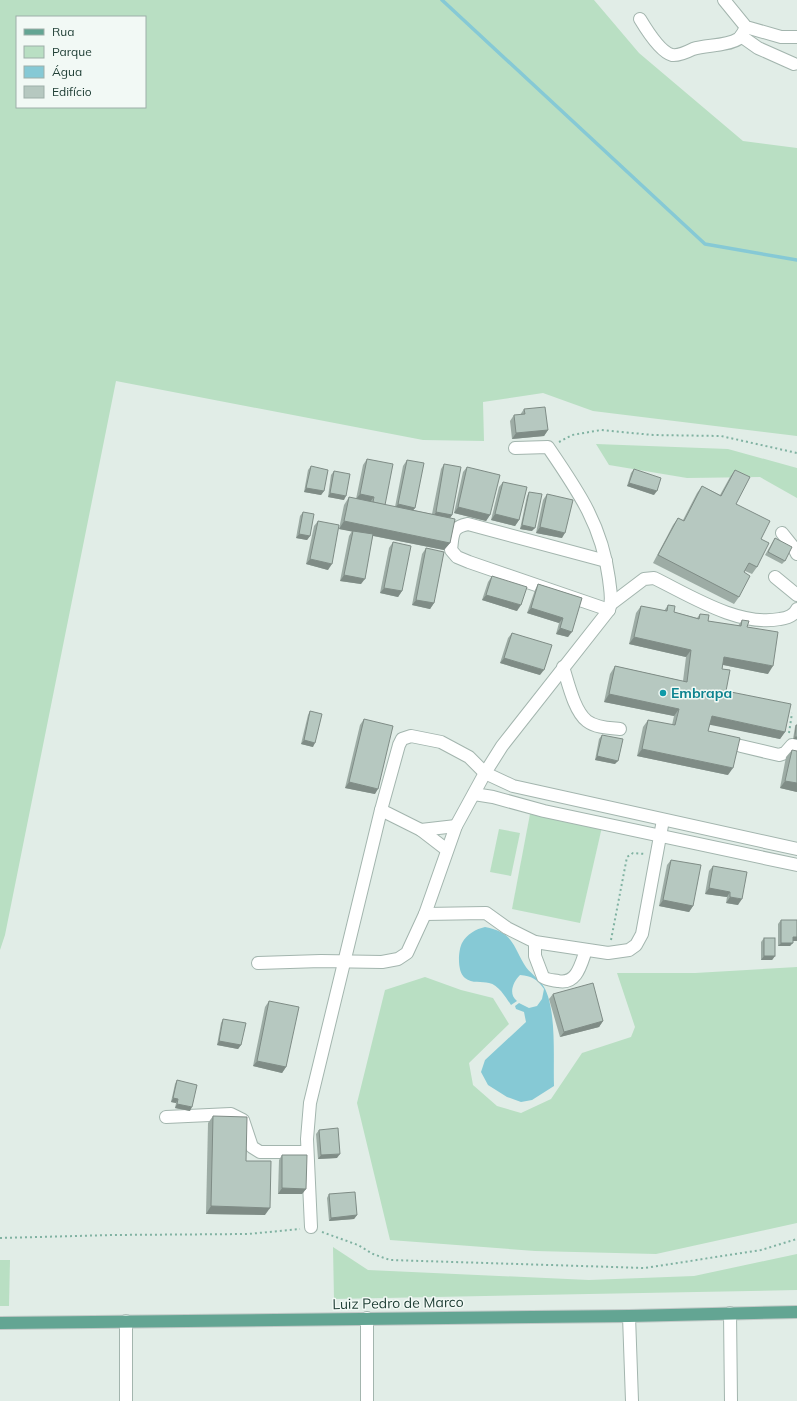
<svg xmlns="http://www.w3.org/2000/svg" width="797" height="1401" font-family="Mulish,sans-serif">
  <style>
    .green { fill: #b9dfc3; fill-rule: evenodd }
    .water { fill: #86c9d5 }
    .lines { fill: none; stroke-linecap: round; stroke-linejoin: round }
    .stream { stroke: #86c9d5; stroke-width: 3.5 }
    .minor-casing { stroke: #a3b5ae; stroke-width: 14 }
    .major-casing { stroke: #c1c9c7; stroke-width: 14 }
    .path { stroke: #80b2a2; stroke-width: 2; stroke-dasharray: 2 3; stroke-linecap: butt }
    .minor { stroke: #fff; stroke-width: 12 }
    .major { stroke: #63a593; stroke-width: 12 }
    .wall { fill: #9daca5 }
    .shaded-wall { fill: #7f8c86 }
    .building { fill: #b6c8c0; stroke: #7f8c86 }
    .culture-dot { fill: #0f9aa8; stroke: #f2f9f5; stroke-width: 1.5 }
    .labels { text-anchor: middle; stroke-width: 3; stroke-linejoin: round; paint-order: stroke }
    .culture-label { font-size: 14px; font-weight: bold; fill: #0d838f; stroke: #f2f9f5; text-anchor: start }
    .street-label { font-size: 14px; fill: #203f36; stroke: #f2f9f5 }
  </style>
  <rect width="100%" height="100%" fill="#e1ede7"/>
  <g class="green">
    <path d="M0,0H594L639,53L743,141L797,148V436L593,411L543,393L483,402L484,441L423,440L116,381L5,935L0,950ZM17,17H145V107H17Z"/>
    <polygon points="596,444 728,449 797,468 797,498 760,477 687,478 609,465"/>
    <polygon points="530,814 602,827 580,923 512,909"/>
    <polygon points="499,829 520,833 511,876 490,872"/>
    <polygon points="797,967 797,1223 656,1254 535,1251 390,1240 357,1103 385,990 425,977 461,990 493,998 509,1024 469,1063 473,1085 497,1106 521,1113 551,1099 582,1053 631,1037 635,1027 617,973 695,973"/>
    <polygon points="333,1247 368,1270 589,1280 694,1276 797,1254 797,1290 334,1299"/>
    <polygon points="0,1260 10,1260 9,1306 0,1306"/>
  </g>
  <path class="water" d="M485,927C512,932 512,943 524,964C529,973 539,978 544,987C557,1010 553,1059 554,1086L532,1100L521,1102L507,1097L488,1085L481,1072L485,1060L526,1022L524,1012L516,1009L515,1006L519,1003L529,1008L537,1006L542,999L544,989C537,979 532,976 520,975C513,982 508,994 517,1001L511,1005C506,998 499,985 489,983C482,981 472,984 465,978C457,972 458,951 462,943C467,934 476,929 485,927Z"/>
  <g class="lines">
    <polyline class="stream" points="442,0 705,244 797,260"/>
    <defs>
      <g id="minor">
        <polyline points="724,0 746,27 781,37 797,37"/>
        <path d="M640,19C646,29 660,52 672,55C679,56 687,52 693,49C706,45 727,46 738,39C742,36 744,31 746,27"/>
        <polyline points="741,36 758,48 794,64"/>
        <polyline points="782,533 794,548 797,554"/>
        <path d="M606,561L468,524C451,527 453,535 451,550L457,557L469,562L609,610"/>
        <polyline points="775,577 797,595"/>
        <path d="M611,604L644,579L654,578C691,596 739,627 780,619C787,618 794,616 797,609"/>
        <path d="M563,667C568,682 574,711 587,721C596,728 610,728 620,729"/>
        <polyline points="741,746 779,755 785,753 792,745 797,746"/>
        <polyline points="474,794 493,797 544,811 797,865"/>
        <polyline points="456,826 421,830 381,810 399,745 402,739 411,736 441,742 469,757 485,773 513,786 797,849"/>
        <polyline points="421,830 447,850"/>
        <polyline points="425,914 486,913 507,928 535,942 608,953 629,950 636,945 642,934 663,820"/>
        <path d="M535,942V956L543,977C547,980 552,980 558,981C577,985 581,964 586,950"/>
        <path d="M258,963L321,961L382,962L398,959L407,953L425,914L456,826L485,773L502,746L609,610C613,600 610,590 609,579C602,525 578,491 548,447L515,448"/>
        <polyline points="166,1117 231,1114 243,1120 252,1147 260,1152 307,1152"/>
        <polyline points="311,1227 307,1139 310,1103 381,810"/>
        <polyline points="730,1313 731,1401"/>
        <polyline points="629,1316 632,1401"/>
        <polyline points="367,1318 367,1401"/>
        <polyline points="126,1401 126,1321"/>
      </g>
      <polyline id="major" points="0,1323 629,1316 797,1312"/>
    </defs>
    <use href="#minor" class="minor-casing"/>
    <use href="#major" class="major-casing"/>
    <g class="path">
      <polyline points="559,442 572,435 601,430 653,435 721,436 797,453"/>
      <polyline points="789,733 792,713"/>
      <polyline points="611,940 627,857 633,853 645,854"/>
      <polyline points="322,1232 358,1245 373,1254 390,1260 645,1268 761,1250 797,1239"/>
      <polyline points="0,1238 113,1235 248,1234 300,1229"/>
    </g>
    <use href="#minor" class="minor"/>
    <use href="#major" class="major"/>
  </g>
  <g class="wall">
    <polygon points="524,409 548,430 544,436 512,439 510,421 514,415 520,415"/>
    <polygon points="367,459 385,505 395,507 403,466 407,460 415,508 413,510 432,514 441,469 444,464 452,515 450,518 450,543 444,550 373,536 361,584 340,581 349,536 352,531 339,529 344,505 349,497 356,499 363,465"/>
    <polygon points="311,466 324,491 321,495 304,492 308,470"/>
    <polygon points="467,467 490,515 486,521 454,513 463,472"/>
    <polygon points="634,469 654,495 627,486 631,473"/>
    <polygon points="735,470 736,504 761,539 757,567 752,574 745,571 744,572 739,597 734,604 653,563 673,525 678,518 683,520 697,493 702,486 720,495 730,477"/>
    <polygon points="334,471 344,500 328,497 331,475"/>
    <polygon points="503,482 519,520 515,526 491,520 499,487"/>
    <polygon points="529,492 532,531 520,529 527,496"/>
    <polygon points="547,494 562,538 536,533 543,500"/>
    <polygon points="303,512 310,536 307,540 296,538 300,516"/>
    <polygon points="318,521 328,570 306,564 314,526"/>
    <polygon points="775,538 785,561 782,564 765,555"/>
    <polygon points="393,542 402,591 398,597 380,593 389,548"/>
    <polygon points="426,548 434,603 430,609 412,605 422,554"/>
    <polygon points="492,576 517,611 482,600 488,582"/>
    <polygon points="538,584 582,598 568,637 556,634 559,623 527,613 535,590"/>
    <polygon points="668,605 674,612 697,618 700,614 708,621 738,626 742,620 747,627 768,674 723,665 722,669 726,691 785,732 780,739 710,724 708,731 728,775 637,756 643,727 648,720 672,725 674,716 604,702 610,674 615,666 683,681 686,657 629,644 636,613 641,606 664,611"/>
    <polygon points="512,633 540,675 500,663 508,638"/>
    <polygon points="310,711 313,747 301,744 308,715"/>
    <polygon points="364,719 375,794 345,788 360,725"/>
    <polygon points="796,725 797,725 797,739 793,739 795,727"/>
    <polygon points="602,735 615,764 595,760 599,739"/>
    <polygon points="792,750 797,792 780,788 786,757"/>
    <polygon points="671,860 693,906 689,912 659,906 667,865"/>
    <polygon points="713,866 738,905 726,903 727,897 705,894 709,871"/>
    <polygon points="781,920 797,920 797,941 793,941 790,946 778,946 778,924"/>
    <polygon points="764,938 775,956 772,960 761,960 761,942"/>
    <polygon points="553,994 603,1021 599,1027 560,1037 549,999"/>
    <polygon points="269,1001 286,1067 282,1073 253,1066 265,1007"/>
    <polygon points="223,1019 241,1045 238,1049 217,1045 221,1023"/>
    <polygon points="177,1080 190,1111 175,1108 176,1103 171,1102 175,1084"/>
    <polygon points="213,1116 246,1161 265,1215 206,1214 208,1123"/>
    <polygon points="319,1130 337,1158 318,1159 316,1134"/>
    <polygon points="282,1155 306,1189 302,1194 278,1194 279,1160"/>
    <polygon points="329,1194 357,1215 354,1219 329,1221 327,1198"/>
  </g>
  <g class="shaded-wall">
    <polygon points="548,430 544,436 512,439 516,433"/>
    <polygon points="629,483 657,491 654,495 627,486"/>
    <polygon points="306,488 324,491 321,495 304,492"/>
    <polygon points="330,493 346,496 344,500 328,497"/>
    <polygon points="360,494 374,497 370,502 356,499"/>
    <polygon points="398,504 415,508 411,513 394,509"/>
    <polygon points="458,507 490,515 486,521 454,513"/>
    <polygon points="436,512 452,515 448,521 432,518"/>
    <polygon points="495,514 519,520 515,526 491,520"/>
    <polygon points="344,521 450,543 444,550 339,529"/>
    <polygon points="522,525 535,528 532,531 520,529"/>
    <polygon points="540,527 565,533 562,538 536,533"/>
    <polygon points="299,534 310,536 307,540 296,538"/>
    <polygon points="310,559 332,564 328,570 306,564"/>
    <polygon points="344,575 365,579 361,584 340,581"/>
    <polygon points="384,588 402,591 398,597 380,593"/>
    <polygon points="486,595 521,605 517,611 482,600"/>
    <polygon points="416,600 434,603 430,609 412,605"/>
    <polygon points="531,608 563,618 559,623 527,613"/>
    <polygon points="560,628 572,632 568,637 556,634"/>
    <polygon points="634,637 691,650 686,657 629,644"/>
    <polygon points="724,657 773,666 768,674 719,664"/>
    <polygon points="504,658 544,670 540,675 500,663"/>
    <polygon points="609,694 679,709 674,716 604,702"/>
    <polygon points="712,716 785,732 780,739 706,724"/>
    <polygon points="795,737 797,737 797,739 793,739"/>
    <polygon points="304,740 315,743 313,747 301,744"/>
    <polygon points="642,749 733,768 728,775 637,756"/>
    <polygon points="597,756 618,761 615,764 595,760"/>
    <polygon points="785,781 797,783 797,792 780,788"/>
    <polygon points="349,782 378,789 375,794 345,788"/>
    <polygon points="709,888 730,892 727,897 705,894"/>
    <polygon points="730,897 742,899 738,905 726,903"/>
    <polygon points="663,900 693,906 689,912 659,906"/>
    <polygon points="793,937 797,937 797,941 790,941"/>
    <polygon points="781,943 793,943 790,946 778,946"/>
    <polygon points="764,956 775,956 772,960 761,960"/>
    <polygon points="603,1021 599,1027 560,1037 564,1032"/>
    <polygon points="219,1041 241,1045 238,1049 217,1045"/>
    <polygon points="257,1061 286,1067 282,1073 253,1066"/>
    <polygon points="173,1098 178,1099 176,1103 171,1102"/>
    <polygon points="177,1104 192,1107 190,1111 175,1108"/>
    <polygon points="340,1154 337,1158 318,1159 321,1155"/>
    <polygon points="282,1188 306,1189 302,1194 278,1194"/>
    <polygon points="211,1206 270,1208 265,1215 206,1214"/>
    <polygon points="357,1215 354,1219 329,1221 331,1218"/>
  </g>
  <g class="building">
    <polygon points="545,407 548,430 516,433 514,415 525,414 524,409"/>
    <polygon points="367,459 393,464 385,505 373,502 374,497 360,494"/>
    <polygon points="407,460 424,463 415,508 398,504"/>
    <polygon points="444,464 461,467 452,515 436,512"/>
    <polygon points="311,466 328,470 324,491 306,488"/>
    <polygon points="467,467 500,475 490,515 458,507"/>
    <polygon points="634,469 661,478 657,491 629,483"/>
    <polygon points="735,470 750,477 736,504 770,521 761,539 769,543 757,567 749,563 744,572 750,576 739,597 658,555 678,518 684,521 702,486 721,496"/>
    <polygon points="334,471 350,474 346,496 330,493"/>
    <polygon points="503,482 527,487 519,520 495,514"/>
    <polygon points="529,492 542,494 535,528 522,525"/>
    <polygon points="547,494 573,500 565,533 540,527"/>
    <polygon points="349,497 455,519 450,543 344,521"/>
    <polygon points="303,512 314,514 310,536 299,534"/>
    <polygon points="318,521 339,525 332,564 310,559"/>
    <polygon points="353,531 373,534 365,579 344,575"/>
    <polygon points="775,538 792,547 785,561 768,552"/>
    <polygon points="393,542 411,546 402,591 384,588"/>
    <polygon points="426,548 444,552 434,603 416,600"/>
    <polygon points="492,576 527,587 521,605 486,595"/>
    <polygon points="538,584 582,598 572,632 560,628 563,618 531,608"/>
    <polygon points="668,605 675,606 674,612 699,619 700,614 709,615 708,621 741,626 742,620 749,621 747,627 778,632 773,666 724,657 722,669 730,670 726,691 791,704 785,732 712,716 708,731 740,738 733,768 642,749 648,720 675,725 679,709 609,694 615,666 687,682 691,650 634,637 641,606 667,611"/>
    <polygon points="512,633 552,645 544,670 504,658"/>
    <polygon points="310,711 322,714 315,743 304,740"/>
    <polygon points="364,719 393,726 378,789 349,782"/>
    <polygon points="796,725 797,725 797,737 795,737"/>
    <polygon points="602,735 623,739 618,761 597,756"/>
    <polygon points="792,750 797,751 797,783 785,781"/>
    <polygon points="671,860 701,865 693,906 663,900"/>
    <polygon points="713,866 747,872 742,899 730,897 730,892 709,888"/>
    <polygon points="781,920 797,920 797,937 793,937 793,943 781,943"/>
    <rect x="764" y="938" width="11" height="18"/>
    <polygon points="593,983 603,1021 564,1032 553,994"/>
    <polygon points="269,1001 299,1007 286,1067 257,1061"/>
    <polygon points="223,1019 246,1023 241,1045 219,1041"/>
    <polygon points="177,1080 197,1085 192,1107 177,1104 178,1099 173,1098"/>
    <polygon points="213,1116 247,1117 246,1161 271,1161 270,1208 211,1206"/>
    <polygon points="338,1128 340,1154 321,1155 319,1130"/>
    <polygon points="282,1155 307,1155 306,1189 282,1188"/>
    <polygon points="355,1192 357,1215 331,1218 329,1194"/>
  </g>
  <circle class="culture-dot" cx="663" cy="693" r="4"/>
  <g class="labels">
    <g class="culture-label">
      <text x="671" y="698">Embrapa</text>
    </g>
    <g class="street-label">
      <text transform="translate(398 1303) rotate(-1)" y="5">Luiz Pedro de Marco</text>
    </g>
  </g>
  <rect x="16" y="16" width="130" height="92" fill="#f2f9f5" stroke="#9eafa9"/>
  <rect x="24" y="29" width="20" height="6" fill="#63a593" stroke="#9eafa9"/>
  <text x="52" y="36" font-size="12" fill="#203f36">Rua</text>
  <rect x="24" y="46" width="20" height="12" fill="#b9dfc3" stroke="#9eafa9"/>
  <text x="52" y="56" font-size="12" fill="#203f36">Parque</text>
  <rect x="24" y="66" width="20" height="12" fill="#86c9d5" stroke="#9eafa9"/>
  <text x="52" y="76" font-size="12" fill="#203f36">Água</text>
  <rect x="24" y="86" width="20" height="12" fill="#b6c8c0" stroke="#9eafa9"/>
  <text x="52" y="96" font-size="12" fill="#203f36">Edifício</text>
</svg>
